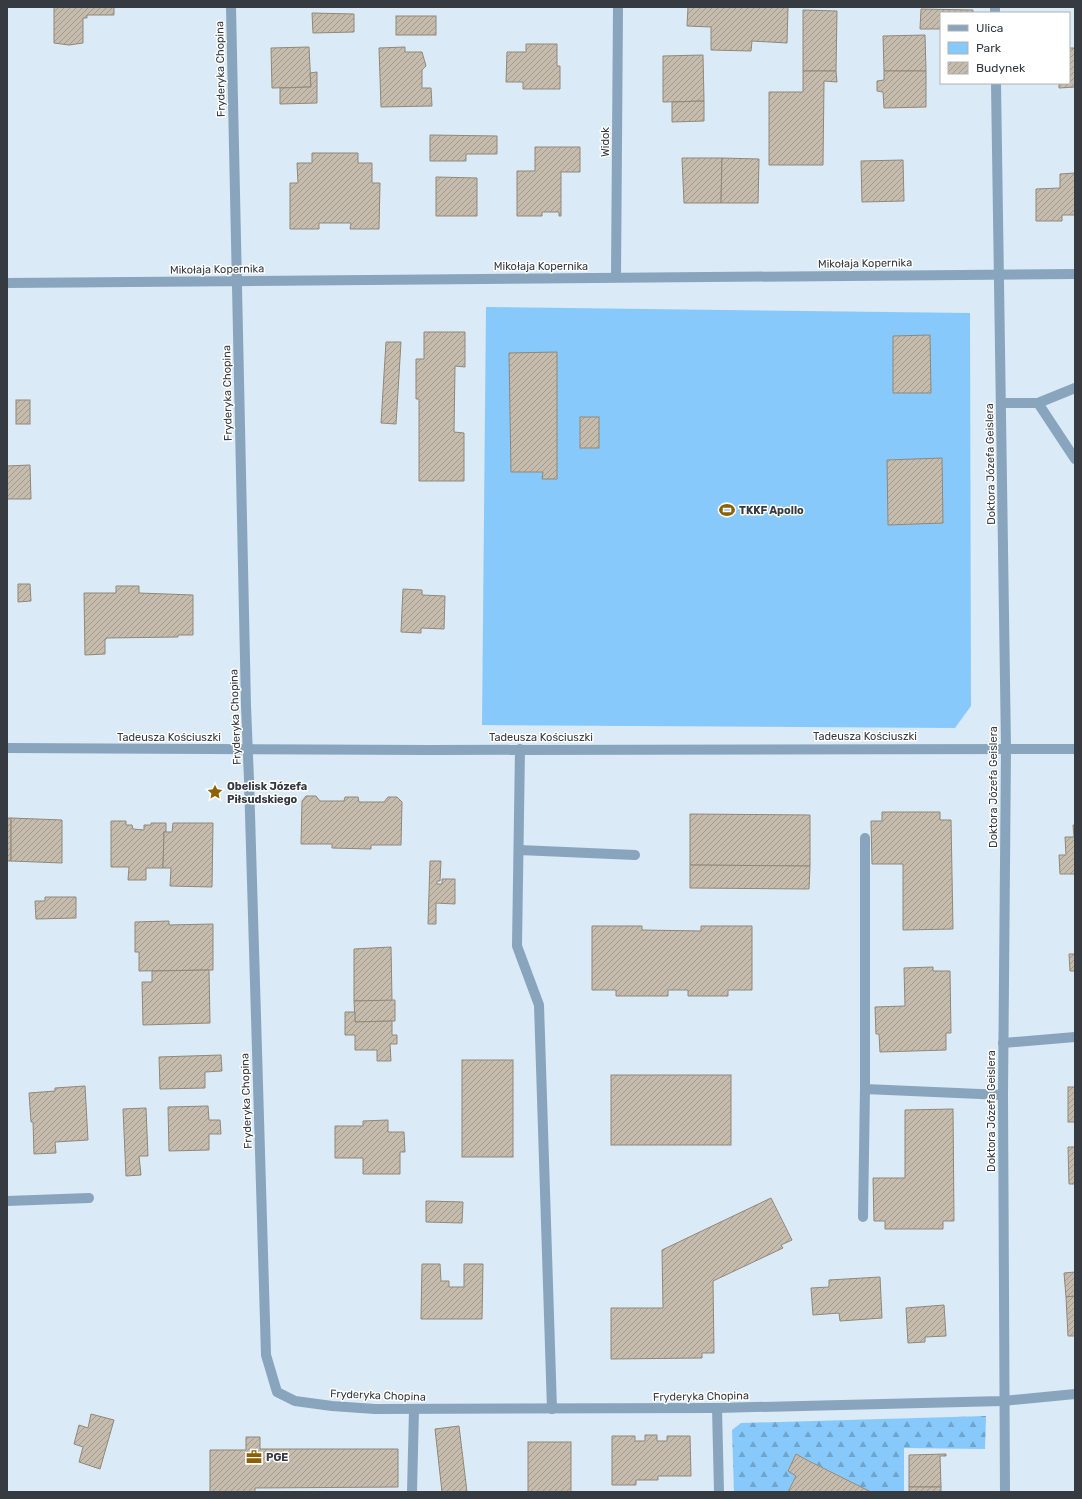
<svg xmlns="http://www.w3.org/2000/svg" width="1082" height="1499" font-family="Rubik,sans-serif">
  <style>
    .green { fill: #87c9fb }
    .forest { fill: url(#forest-firs) }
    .building { fill: url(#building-hatch); stroke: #918879 }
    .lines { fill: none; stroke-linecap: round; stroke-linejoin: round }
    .lane { stroke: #88a5bd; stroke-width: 10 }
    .street { stroke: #88a5bd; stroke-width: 10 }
    .labels { text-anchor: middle; stroke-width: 3; stroke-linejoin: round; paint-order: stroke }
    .street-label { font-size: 11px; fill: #353b40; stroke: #fff }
    .poi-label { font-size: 11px; font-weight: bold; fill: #353b40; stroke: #fff; text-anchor: start }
  </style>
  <defs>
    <pattern id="forest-firs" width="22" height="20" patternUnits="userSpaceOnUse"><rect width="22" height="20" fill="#87c9fb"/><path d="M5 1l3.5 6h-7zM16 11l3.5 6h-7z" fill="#6fa4cd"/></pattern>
    <pattern id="building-hatch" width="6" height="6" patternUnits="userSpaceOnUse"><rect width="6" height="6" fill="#c6bcad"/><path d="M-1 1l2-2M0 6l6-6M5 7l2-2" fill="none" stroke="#a29a8e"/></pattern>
  </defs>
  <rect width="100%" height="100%" fill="#daeaf6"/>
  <polygon class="green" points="486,307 970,313 971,706 955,728 482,725"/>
  <polygon class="forest" points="986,1416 985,1449 904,1448 904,1492 871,1492 796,1454 788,1471 796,1476 788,1492 734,1492 732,1430 741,1423"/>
  <g class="building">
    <polygon points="54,7 119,7 114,7 114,15 87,15 87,18 83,18 83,43 69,45 54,43"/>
    <polygon points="688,7 788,7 787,43 752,41 751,51 711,50 711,27 687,26"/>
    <polygon points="921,9 973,10 973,13 941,13 941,29 920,29"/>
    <polygon points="803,10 837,11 836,71 803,71"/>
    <polygon points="312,13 354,14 354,32 313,33"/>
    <rect x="396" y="16" width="40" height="19"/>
    <polygon points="925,35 926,71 884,71 883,36"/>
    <polygon points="526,44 557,44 557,66 560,66 560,89 523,89 523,82 506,82 507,52 526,52"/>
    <polygon points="309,47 311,87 272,88 271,48"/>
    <polygon points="405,47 405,52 422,52 426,66 422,70 422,88 431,88 432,106 381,107 379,48"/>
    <polygon points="1069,48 1075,48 1075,87 1059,88 1059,83 1069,83"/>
    <polygon points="703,55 704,101 663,102 663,56"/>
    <polygon points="803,71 836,71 837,82 824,81 823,165 769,165 769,92 803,92"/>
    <polygon points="884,71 926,71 926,107 884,108 883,92 877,91 877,81 884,80"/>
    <polygon points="317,72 317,103 280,104 280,88 311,87 310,73"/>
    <polygon points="704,101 704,121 672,122 672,102"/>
    <polygon points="430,135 497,136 497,154 466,154 466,161 430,161"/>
    <polygon points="535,147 580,147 580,172 561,172 561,216 559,216 559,212 542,212 542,216 517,216 517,171 535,171"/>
    <polygon points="312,153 358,153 358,163 372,163 372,183 380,183 379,229 350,229 351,223 319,223 319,229 290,229 290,183 298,183 297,163 312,163"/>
    <polygon points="682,158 722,158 721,203 684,203"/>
    <polygon points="722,158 759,159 758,203 721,203"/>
    <polygon points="903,160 904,201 862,202 861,161"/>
    <polygon points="1075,173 1075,215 1062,215 1062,221 1036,221 1036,189 1060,188 1060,174"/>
    <polygon points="436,177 477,178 477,216 436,216"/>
    <polygon points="424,332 465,332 465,367 455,366 454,432 464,433 464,481 419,481 419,399 416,399 416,359 424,359"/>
    <polygon points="930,335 931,393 893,393 893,336"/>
    <polygon points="386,342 401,342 396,424 381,423"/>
    <polygon points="557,352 557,479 542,479 543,472 511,472 509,353"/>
    <rect x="16" y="400" width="14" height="24"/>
    <rect x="580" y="417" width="19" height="31"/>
    <polygon points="942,458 943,523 888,525 887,460"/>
    <polygon points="30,465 31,499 7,499 7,466"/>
    <polygon points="18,584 30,584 31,601 18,602"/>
    <polygon points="116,586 139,586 139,593 193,595 193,635 178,635 178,637 107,638 105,640 105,654 85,655 84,593 116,593"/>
    <polygon points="403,589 422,590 422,595 445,596 444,629 421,628 421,633 401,632"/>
    <polygon points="306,796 316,796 320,801 344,801 345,797 358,797 359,802 384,802 388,797 397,797 402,802 401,845 371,845 371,849 332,848 332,844 301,844 302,801"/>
    <polygon points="882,812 940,812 940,820 951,820 953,929 903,930 903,864 872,864 871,821 882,821"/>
    <polygon points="690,814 810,815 810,866 690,865"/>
    <rect x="7" y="818" width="4" height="43"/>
    <polygon points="11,818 62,820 62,863 11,861"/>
    <polygon points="111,821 126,821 126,825 132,825 133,829 144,830 144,825 151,825 151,823 166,823 166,832 164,832 163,868 146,868 146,880 128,880 129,867 111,867"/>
    <polygon points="173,823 213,823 212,887 170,886 171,868 163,868 164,832 172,832"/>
    <polygon points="1073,825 1075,825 1075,874 1060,874 1059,855 1066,855 1065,837 1074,837"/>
    <polygon points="430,861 441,861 440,881 437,881 437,884 442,884 442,879 455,879 455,904 436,903 436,924 428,924"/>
    <polygon points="690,865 810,866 809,889 690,888"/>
    <polygon points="45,897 76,897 76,918 36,919 35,901 45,901"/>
    <polygon points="169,921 169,925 213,924 213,970 139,971 139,952 135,952 135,922"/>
    <polygon points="592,926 642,926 642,930 701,931 701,926 752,926 752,990 728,990 728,996 688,996 688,990 668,990 668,996 616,996 616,990 592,990"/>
    <polygon points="391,947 392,1001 354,1001 354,949"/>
    <polygon points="1069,954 1075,954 1075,971 1070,971"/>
    <polygon points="933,967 933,971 950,971 951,1033 946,1033 946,1050 880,1052 879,1034 876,1034 875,1007 905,1006 904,968"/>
    <polygon points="209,970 210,1023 143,1025 142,982 152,982 152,971"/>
    <polygon points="395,1000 395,1021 355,1022 354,1001"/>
    <polygon points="345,1012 355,1012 355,1022 392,1021 392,1035 397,1035 397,1044 390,1044 391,1061 377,1061 377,1050 355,1050 355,1035 345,1035"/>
    <polygon points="221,1055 222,1071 205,1072 205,1088 160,1089 159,1057"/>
    <rect x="462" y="1060" width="51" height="97"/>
    <rect x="611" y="1075" width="120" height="70"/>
    <polygon points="85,1086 88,1140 55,1142 56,1153 34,1154 33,1122 31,1122 29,1093 55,1091 55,1088"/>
    <rect x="1068" y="1087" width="7" height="35"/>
    <polygon points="208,1106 209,1120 220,1120 221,1134 209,1134 209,1150 169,1151 168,1107"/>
    <polygon points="146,1108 148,1156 139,1156 141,1175 126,1176 123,1109"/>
    <polygon points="953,1109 954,1221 943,1221 943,1229 885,1229 885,1221 874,1221 873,1178 905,1178 905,1110"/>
    <polygon points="388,1120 388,1132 404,1132 405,1152 400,1152 400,1174 363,1174 363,1158 335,1158 335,1126 363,1126 363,1121"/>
    <polygon points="1068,1147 1075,1147 1075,1184 1069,1184"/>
    <polygon points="771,1198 792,1240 781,1245 783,1248 713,1281 714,1353 702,1353 702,1358 611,1359 611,1308 663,1308 662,1250"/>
    <polygon points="426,1201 463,1202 462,1223 426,1222"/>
    <polygon points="422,1264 440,1264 441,1281 449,1281 449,1287 464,1287 464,1264 483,1264 482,1319 421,1319"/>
    <polygon points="1075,1272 1075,1296 1066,1297 1064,1273"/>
    <polygon points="880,1277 882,1318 840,1321 839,1313 813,1315 811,1288 829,1287 829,1280"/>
    <polygon points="1075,1296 1075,1336 1068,1336 1066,1297"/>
    <polygon points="944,1305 946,1336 925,1337 925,1342 908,1343 906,1308"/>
    <polygon points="91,1414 114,1420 100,1469 79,1462 83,1447 74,1444 79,1425 88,1428"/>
    <polygon points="459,1426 467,1492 442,1492 435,1429"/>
    <polygon points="645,1435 657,1435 657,1441 667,1441 667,1436 690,1436 691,1476 658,1476 658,1480 636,1480 636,1485 612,1485 612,1436 635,1436 635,1441 645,1441"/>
    <polygon points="246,1437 260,1437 260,1449 398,1449 398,1487 255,1488 255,1492 210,1492 210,1450 246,1450"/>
    <rect x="528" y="1442" width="43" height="50"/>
    <polygon points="796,1454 805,1459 871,1492 788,1492 796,1476 788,1471"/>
    <polygon points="946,1454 946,1456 940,1456 941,1487 909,1487 909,1455"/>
    <rect x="909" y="1487" width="32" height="5"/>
  </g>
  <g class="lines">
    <g class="lane">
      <polyline points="1075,388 1038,403 1075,459"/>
      <polyline points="1001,403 1038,403"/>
      <polyline points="520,749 517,946 539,1005 552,1409"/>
      <polyline points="865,838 865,1089"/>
      <polyline points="519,850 635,855"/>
      <polyline points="7,1201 89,1198"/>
      <polyline points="863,1217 865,1089 1003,1095"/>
      <polyline points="412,1492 414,1409"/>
    </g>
    <g class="street">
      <polyline points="231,7 246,706 249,780 266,1355 277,1392 295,1401 332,1406 375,1409 717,1408 1003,1401 1075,1394"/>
      <polyline points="995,7 995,13"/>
      <polyline points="996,83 1006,748 1003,1095 1005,1492"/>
      <polyline points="616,277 618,7"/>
      <polyline points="7,283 1075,274"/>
      <polyline points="7,748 429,750 1075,749"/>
      <polyline points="1003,1043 1075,1037"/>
      <polyline points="717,1408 719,1492"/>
    </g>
  </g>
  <defs>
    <symbol id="stadium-bare" viewBox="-9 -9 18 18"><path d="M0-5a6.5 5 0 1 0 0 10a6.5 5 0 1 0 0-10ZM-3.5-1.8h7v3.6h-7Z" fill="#8b6103" stroke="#fff" stroke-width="2.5" paint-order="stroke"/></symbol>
    <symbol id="sight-bare" viewBox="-9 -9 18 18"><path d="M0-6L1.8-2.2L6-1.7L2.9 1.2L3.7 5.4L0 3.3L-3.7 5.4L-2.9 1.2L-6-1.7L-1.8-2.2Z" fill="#8b6103" stroke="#fff" stroke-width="2.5" paint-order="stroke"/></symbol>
    <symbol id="office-bare" viewBox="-9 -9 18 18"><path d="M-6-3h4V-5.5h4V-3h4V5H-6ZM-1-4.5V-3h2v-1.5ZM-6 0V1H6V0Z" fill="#8b6103" stroke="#fff" stroke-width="2.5" paint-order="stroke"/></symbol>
  </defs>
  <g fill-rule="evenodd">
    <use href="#stadium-bare" x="716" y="499" width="22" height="22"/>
    <use href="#sight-bare" x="204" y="781" width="22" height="22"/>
    <use href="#office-bare" x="243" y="1446" width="22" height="22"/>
  </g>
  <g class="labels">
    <g class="street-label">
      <text transform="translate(220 69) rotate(-91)" y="4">Fryderyka Chopina</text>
      <text transform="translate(605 142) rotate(-90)" y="4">Widok</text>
      <text transform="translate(865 263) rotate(-1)" y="4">Mikołaja Kopernika</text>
      <text x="541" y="270">Mikołaja Kopernika</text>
      <text transform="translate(217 269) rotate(-1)" y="4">Mikołaja Kopernika</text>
      <text transform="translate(227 393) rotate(-91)" y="4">Fryderyka Chopina</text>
      <text transform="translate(990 464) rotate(-91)" y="4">Doktora Józefa Geislera</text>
      <text transform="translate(235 717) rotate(-92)" y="4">Fryderyka Chopina</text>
      <text x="865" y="740">Tadeusza Kościuszki</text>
      <text x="169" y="741">Tadeusza Kościuszki</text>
      <text x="541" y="741">Tadeusza Kościuszki</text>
      <text transform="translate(993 787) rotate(-90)" y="4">Doktora Józefa Geislera</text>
      <text transform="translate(246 1101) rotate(-92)" y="4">Fryderyka Chopina</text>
      <text transform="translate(991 1111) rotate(-90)" y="4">Doktora Józefa Geislera</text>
      <text transform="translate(378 1395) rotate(2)" y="4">Fryderyka Chopina</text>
      <text transform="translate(701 1396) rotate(-1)" y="4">Fryderyka Chopina</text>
    </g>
    <g class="poi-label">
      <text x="739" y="514">TKKF Apollo</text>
      <text x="227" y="790">Obelisk Józefa<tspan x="227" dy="13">Piłsudskiego</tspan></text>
      <text x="266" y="1461">PGE</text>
    </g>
  </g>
  <rect width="1082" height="1499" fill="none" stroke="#353b40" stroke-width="16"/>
  <rect x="940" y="12" width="130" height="72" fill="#ffffff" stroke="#aeb1b3"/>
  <rect x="948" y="25" width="20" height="6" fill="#88a5bd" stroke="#aeb1b3"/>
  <text x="976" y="32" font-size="12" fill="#353b40">Ulica</text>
  <rect x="948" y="42" width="20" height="12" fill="#87c9fb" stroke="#aeb1b3"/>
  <text x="976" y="52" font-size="12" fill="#353b40">Park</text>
  <rect x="948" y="62" width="20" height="12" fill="url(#building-hatch)" stroke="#aeb1b3"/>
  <text x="976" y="72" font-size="12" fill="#353b40">Budynek</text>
</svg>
